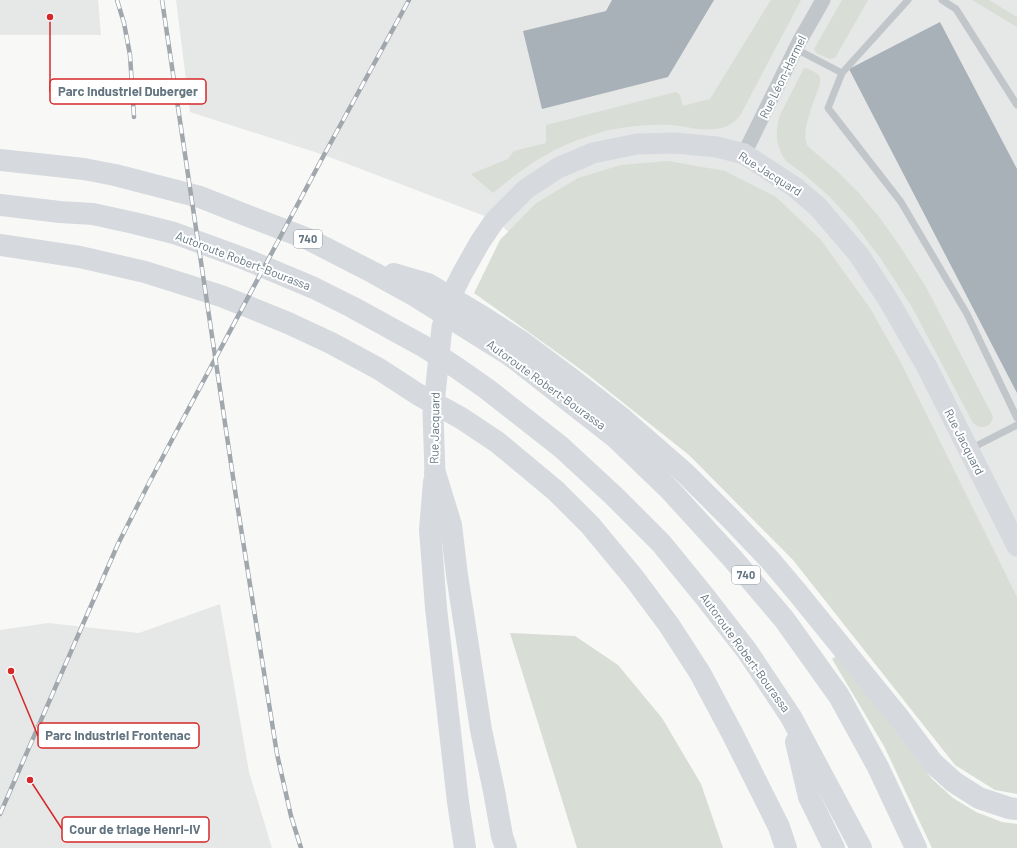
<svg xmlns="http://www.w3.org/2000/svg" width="1017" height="848" font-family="Barlow,sans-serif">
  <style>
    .built { fill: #e6e7e7 }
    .green { fill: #d8ddd5 }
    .building { fill: #a8b1b7 }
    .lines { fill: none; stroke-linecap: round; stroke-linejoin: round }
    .lane { stroke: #c1c6ca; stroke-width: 7 }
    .street { stroke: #c1c6ca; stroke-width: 15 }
    .secondary { stroke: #d6dade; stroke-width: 21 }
    .highway { stroke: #d6dade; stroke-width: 22 }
    .rail-casing { stroke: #a0a8ae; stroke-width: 4.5 }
    .rail { stroke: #fff; stroke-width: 3; stroke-dasharray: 9; stroke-linecap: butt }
    .labels { text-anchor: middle; stroke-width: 4; stroke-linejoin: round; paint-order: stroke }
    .shield { fill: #fff; stroke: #929ea7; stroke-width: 1 }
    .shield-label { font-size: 11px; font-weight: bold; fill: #637581 }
    .street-label { font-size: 12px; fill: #637581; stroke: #fff }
    .leader { fill: none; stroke: #d62828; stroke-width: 1.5 }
    .callout-dot { fill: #d62828; stroke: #fff; stroke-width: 1.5 }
    .callout { fill: #fff; stroke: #d62828; stroke-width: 1.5 }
    .callout-label { font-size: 13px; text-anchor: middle; font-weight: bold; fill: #637581 }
  </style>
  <rect width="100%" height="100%" fill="#f8f8f6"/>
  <g class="built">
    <polygon points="0,0 98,0 101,35 0,35"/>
    <polygon points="176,0 1017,0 1017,766 654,357 495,220 324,155 190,112"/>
    <polygon points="220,604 249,772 272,848 0,848 0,630 48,623 139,633"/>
  </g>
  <g class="green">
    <path d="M771,0H801L742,112C741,114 739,117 737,119C733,124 722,129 715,129C700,131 685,126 670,125C643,124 614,127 589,136C551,148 524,167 493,193L471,174L508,159L514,151L546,143V125L676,92L680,95L683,106L710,99Z"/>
    <polygon points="842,0 868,0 835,58 830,59 816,53 814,49"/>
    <polygon points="972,0 989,0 1017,17 1017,27"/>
    <path d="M804,68L809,69L819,75L820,78V84L811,109L806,126L805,138L807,145L813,151L837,171L857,191L880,218L901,248L926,287L992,415L993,419L989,425C982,428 979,428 973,423L912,307L881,259L853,222L829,196L805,175L786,161L781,153L777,140V128L779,117L803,70Z"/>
    <polygon points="668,161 725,171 776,197 821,240 870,308 901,363 1017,597 1017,794 995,790 955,765 793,560 689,455 587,374 474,293 500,240 535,204 578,178 621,165"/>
    <polygon points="510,633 575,636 618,665 662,718 701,784 723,848 577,848"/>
    <polygon points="838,655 932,779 953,798 976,812 1002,822 1017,824 1017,848 932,848 884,746 832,659"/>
  </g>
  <g class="building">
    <polygon points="612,0 714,0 668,77 542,109 523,31 606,11"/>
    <polygon points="940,22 1017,169 1017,393 849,69"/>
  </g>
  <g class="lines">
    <g class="lane">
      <polyline points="908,0 842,73 828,108 901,202 967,314 1017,418"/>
      <polyline points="942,0 956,9 1017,105"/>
      <polyline points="796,49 842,73"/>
      <polyline points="970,449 1017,425"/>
    </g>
    <polyline class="street" points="744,154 799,42 823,0"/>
    <polyline class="secondary" points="435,473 433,414 442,327 453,292 462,274 480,242 495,220 526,189 558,168 593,153 637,144 675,143 717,147 744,154 796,188 818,207 859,255 889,301 927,367 1017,546"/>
    <g class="highway">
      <polyline points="0,160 84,169 115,175 200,197 243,214 308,239 374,273 412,294 511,356 615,437 669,489 732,558 784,619 839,696 878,767 916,848"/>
      <polyline points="0,205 60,212 93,214 134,223 174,233 245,259 314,288 352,307 423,346 457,368 487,389 561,447 614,496 661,543 705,597 747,651 791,717 861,848"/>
      <polyline points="0,245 80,257 145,272 221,296 249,307 288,323 331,343 379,369 419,395 461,418 497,442 526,466 556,491 590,525 634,578 669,625 700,673 732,733 779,827 786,848"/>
      <polyline points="394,274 428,284 483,317 522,342 573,380 623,419 686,474 732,520 770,560 797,592 900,719 933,763 954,782 979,798 1009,808 1017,809"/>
      <polyline points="435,473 451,525 457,575 481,730 494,791 502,836 506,848"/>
      <polyline points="434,482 430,530 436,608 458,802 465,848"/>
      <polyline points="796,742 809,797 834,848"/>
    </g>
    <defs>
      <g id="rail">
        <polyline points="117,0 124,23 130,55 134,117"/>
        <polyline points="162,0 236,497 277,754 291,816 301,848"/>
        <polyline points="0,814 118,544 150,481 324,155 409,0"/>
      </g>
    </defs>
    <use href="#rail" class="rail-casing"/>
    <use href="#rail" class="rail"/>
  </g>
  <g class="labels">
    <g class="shield">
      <rect x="294" y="230" width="28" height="18" rx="3"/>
      <rect x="732" y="566" width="28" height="18" rx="3"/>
    </g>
    <g class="shield-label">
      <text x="308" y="243">740</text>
      <text x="746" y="579">740</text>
    </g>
    <g class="street-label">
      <text transform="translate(783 77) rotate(-64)" y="4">Rue Léon-Harmel</text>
      <text transform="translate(770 174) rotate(32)" y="4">Rue Jacquard</text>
      <text transform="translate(243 261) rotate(21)" y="4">Autoroute Robert-Bourassa</text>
      <text transform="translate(546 385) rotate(36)" y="4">Autoroute Robert-Bourassa</text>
      <text transform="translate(435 428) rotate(-89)" y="4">Rue Jacquard</text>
      <text transform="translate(964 442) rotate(63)" y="4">Rue Jacquard</text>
      <text transform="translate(745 653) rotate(54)" y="4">Autoroute Robert-Bourassa</text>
    </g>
  </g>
  <path class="leader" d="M50 17L50 92M11 671L38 736M30 780L62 829"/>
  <g class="callout-dot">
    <circle cx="50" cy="17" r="4"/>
    <circle cx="11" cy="671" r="4"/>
    <circle cx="30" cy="780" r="4"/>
  </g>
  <g class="callout">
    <rect x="50" y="79" width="156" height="25" rx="4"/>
    <rect x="38" y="723" width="161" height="25" rx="4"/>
    <rect x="62" y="817" width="147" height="25" rx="4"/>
  </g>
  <g class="callout-label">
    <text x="128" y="96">Parc Industriel Duberger</text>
    <text x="118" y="740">Parc Industriel Frontenac</text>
    <text x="135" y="834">Cour de triage Henri-IV</text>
  </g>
</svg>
